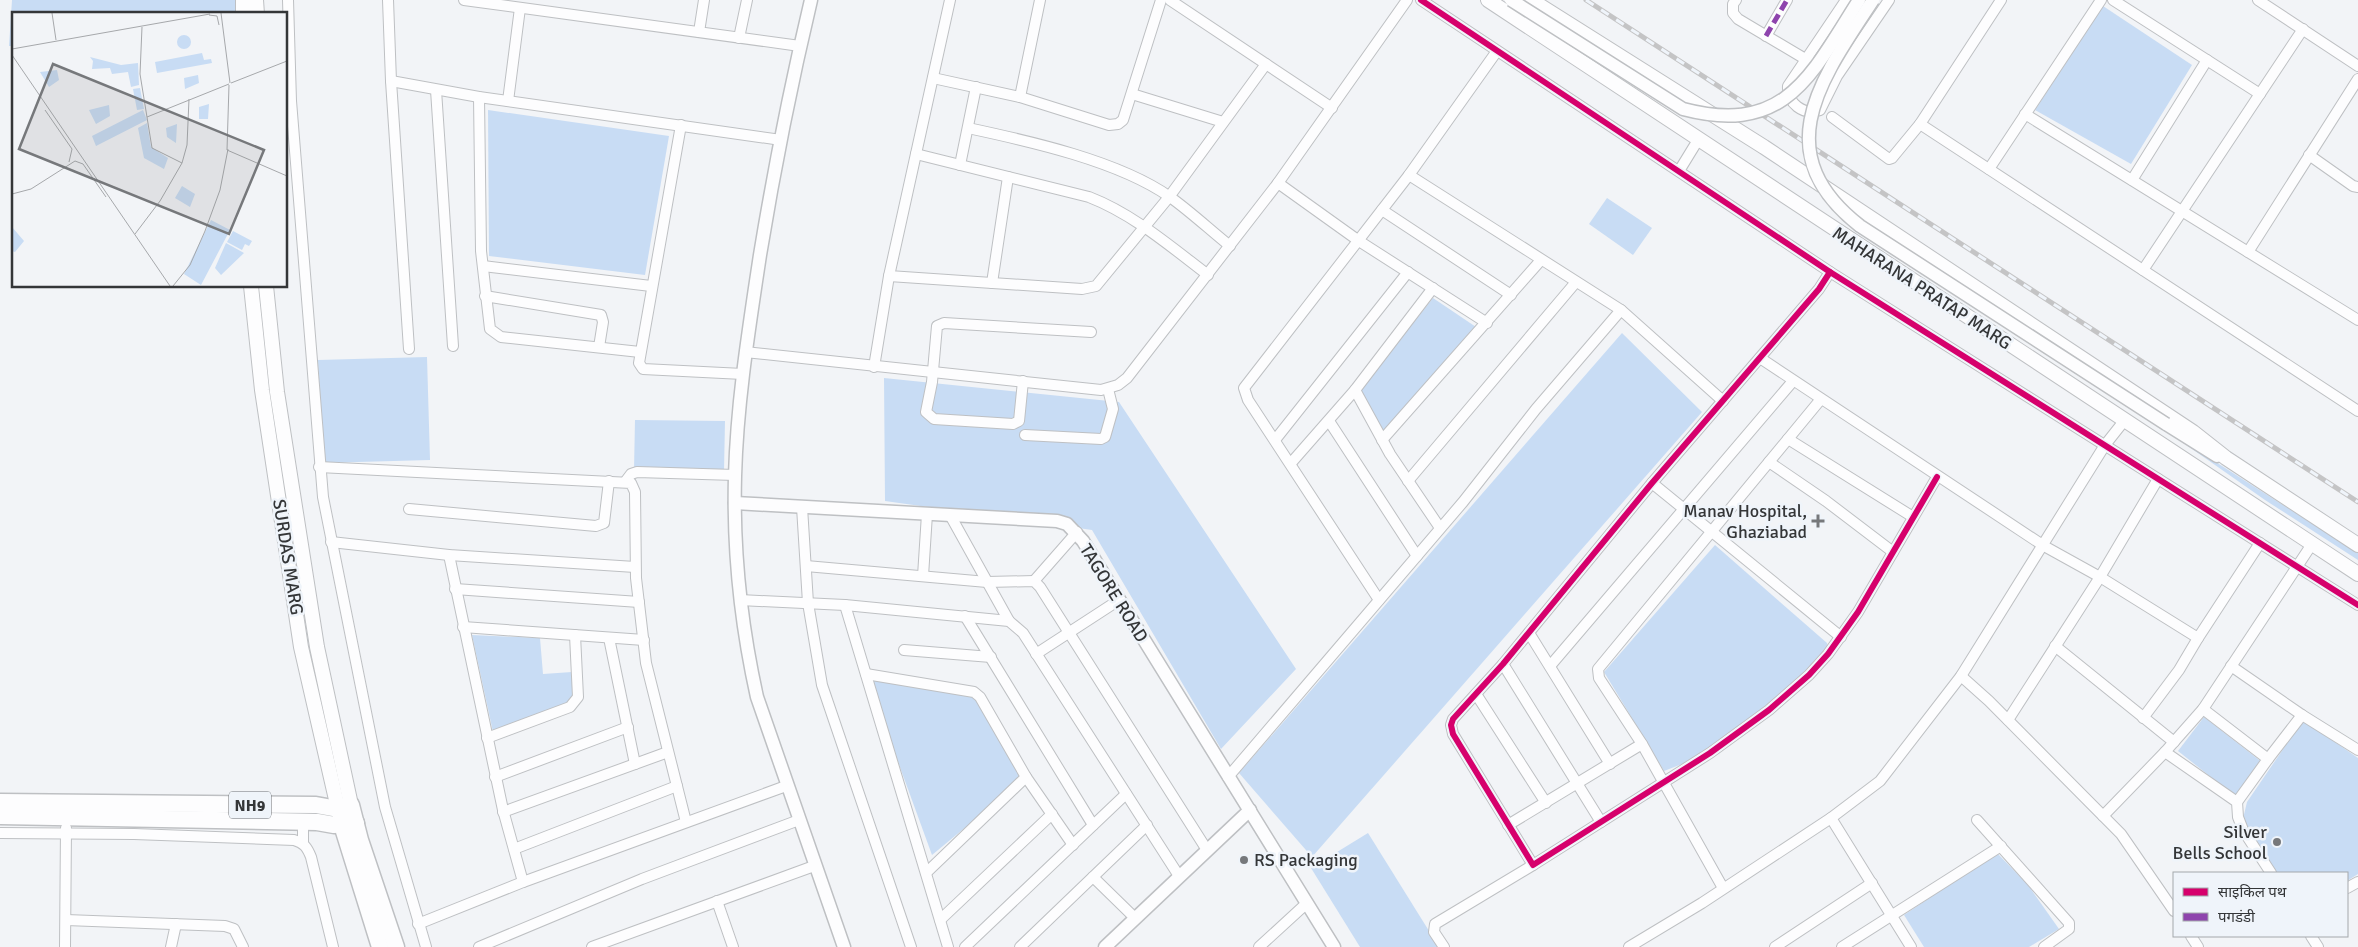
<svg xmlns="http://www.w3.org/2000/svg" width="2358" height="947" font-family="Signika,'Noto Sans Devanagari',sans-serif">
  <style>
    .green { fill: #c8dcf4 }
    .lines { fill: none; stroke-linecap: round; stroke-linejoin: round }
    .minor-casing { stroke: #bec0c3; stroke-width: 12 }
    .tertiary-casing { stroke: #bec0c3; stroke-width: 15 }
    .secondary-casing { stroke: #bec0c3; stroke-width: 16 }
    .trunk-casing { stroke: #bec0c3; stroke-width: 19 }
    .minor { stroke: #fdfdfe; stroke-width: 10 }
    .tertiary { stroke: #fdfdfe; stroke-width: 12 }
    .secondary { stroke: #fdfdfe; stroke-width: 14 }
    .trunk { stroke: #fdfdfe; stroke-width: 16 }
    .rail-casing { stroke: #c4c4c5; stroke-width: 5 }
    .rail { stroke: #eff4fa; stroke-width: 3; stroke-dasharray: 9; stroke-linecap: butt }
    .tertiary-bridge-casing { stroke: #bec0c3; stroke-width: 15; stroke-linecap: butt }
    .tertiary-bridge { stroke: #fdfdfe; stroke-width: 12 }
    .quiet { stroke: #8e44ad; stroke-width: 5; stroke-dasharray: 10 5; stroke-linecap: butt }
    .cycleway-casing { stroke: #eff4fa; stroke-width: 9 }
    .cycleway { stroke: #d6006c; stroke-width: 6 }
    .poi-dot { fill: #76787b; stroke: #eff4fa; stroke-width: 2 }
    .labels { text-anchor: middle; stroke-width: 5; stroke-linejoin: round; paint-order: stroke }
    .shield { fill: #eff4fa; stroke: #6c6f72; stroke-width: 1 }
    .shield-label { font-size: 16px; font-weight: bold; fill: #343638 }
    .street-label { font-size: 18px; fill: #343638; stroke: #eff4fa }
    .poi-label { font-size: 18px; fill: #343638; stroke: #eff4fa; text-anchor: end }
    .inset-road { fill: none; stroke: #a6a8ab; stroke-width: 1 }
    .view { fill: #76787b; fill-opacity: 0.15; stroke: #76787b; stroke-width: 2.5 }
    .inset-edge { fill: none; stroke: #343638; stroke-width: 2.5 }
  </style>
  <rect width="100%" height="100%" fill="#f2f4f7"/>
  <g class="green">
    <polygon points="12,0 236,0 236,14 14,14 14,46 9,46"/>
    <polygon points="2103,6 2192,65 2131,164 2035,110"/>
    <polygon points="488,110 669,136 645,275 489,256"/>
    <polygon points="1607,198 1652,228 1633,255 1589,224"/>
    <polygon points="1433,298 1476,327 1383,435 1359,392"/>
    <polygon points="1622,333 1702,412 1312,857 1239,773"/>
    <polygon points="427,357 430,460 321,463 318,360"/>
    <polygon points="884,378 1119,402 1296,669 1221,749 1092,530 885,501"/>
    <polygon points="635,420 725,421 724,471 634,470"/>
    <polygon points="2155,423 2358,553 2358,560 2265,500"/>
    <polygon points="1715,545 1827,643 1828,647 1809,675 1695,759 1664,771 1604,672"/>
    <polygon points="472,635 540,638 543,674 572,672 575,696 568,706 493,732"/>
    <polygon points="866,674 983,696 1026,777 932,855"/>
    <polygon points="2204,717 2263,763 2236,797 2178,751"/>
    <polygon points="2303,720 2358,758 2358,874 2347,881 2347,873 2275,873 2242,823 2247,802"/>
    <polygon points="1368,833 1439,947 1360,947 1311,868"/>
    <polygon points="1997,853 2028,885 2059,929 2029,947 1924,947 1904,915"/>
  </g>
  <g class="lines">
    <defs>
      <g id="minor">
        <polyline points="288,0 291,101 323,497 385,807 426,947"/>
        <polyline points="388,0 391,81 409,349"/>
        <polyline points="464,0 800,46"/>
        <polyline points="1170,0 1332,108"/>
        <polyline points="1421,0 1830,272 2358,605"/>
        <polyline points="1736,0 1733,4 1733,13 1738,19 1812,63"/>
        <path d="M1846,0L1788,86C1787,103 1803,116 1820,110L1837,76L1889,0"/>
        <polyline points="2113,0 2260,94"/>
        <polyline points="2258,0 2358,66"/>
        <polyline points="699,32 704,0"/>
        <polyline points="1766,36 1787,0"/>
        <polyline points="739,38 747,0"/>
        <polyline points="933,78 1020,97 1109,125 1118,124 1123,120 1161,0"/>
        <polyline points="391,81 479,97 781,140"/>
        <polyline points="436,90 453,346"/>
        <polyline points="1132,94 1223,122"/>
        <polyline points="479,97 481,251 490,329 501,337 640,352"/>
        <polyline points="1020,97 1040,0"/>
        <polyline points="508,101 520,8"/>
        <polyline points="2025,114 2358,320"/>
        <polyline points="1832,117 1889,159 1892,158 1920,124 2001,0"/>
        <polyline points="1920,124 2358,411"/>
        <polyline points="681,125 639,363 643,369 743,374"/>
        <path d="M968,128C1029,141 1119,161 1170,197C1191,212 1210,230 1230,246"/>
        <path d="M916,154L1089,197C1133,214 1170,246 1208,275"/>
        <polyline points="2309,155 2353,186 2358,187"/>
        <polyline points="960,165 976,87"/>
        <polyline points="1989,169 2101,0"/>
        <polyline points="1679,171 1698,140"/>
        <polyline points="1409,175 1621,310 1723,401"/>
        <polyline points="2132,180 2207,60"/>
        <polyline points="1278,183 1359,241 1487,323"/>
        <polyline points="1382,210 1511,295"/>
        <polyline points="2248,252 2358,79"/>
        <polyline points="483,266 651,286"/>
        <polyline points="2143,270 2303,29"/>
        <polyline points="1830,272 1819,289 1652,483 1503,664 1453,719 1451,725 1453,734 1533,865 1710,753 1769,710 1809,675 1828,654 1858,612 1937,477"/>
        <polyline points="889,276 1082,289 1096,286 1169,197 1266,64"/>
        <polyline points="992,283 1008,177"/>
        <polyline points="1433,288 1355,390 1390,454 1440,528"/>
        <polyline points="485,296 601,315 603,322 599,347"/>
        <polyline points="745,352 1101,390 1118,385 1127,378 1278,183 1407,0"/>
        <polyline points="1760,358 2044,546 2100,577 2198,638 2260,543"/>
        <polyline points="874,367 889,276 950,0"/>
        <polyline points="1023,381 1019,421 1013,424 934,419 926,412 932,382 937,326 944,323 1091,332"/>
        <polyline points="1329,421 1417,556"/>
        <polyline points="1025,435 1101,439 1105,437 1113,409 1108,389"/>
        <polyline points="1788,439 1913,517"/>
        <polyline points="1275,440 1408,272"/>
        <polyline points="1382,440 1541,260"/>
        <polyline points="1769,462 1826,501 1893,552"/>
        <polyline points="1291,463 1355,390"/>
        <polyline points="319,467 631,483 635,492 636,578 646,663 686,822"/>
        <polyline points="1408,481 1576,282"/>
        <polyline points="625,482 631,474 637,472 735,475"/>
        <polyline points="1652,483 1841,637"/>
        <polyline points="802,507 808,603 822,685 911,947"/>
        <polyline points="409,509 596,526 604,523 609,481"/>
        <polyline points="950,515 1009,621"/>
        <polyline points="331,542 449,555 635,567"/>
        <polyline points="449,555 503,810 523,882"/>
        <polyline points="806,566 987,582 1034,581 1040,587 1207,850"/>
        <polyline points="923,576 927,514"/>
        <polyline points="1034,581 1077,532"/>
        <polyline points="455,589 639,602"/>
        <polyline points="740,600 845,605 1009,621 1023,633 1179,876"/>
        <polyline points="1379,600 1248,400 1244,388 1409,175 1497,51"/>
        <polyline points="845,605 948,947"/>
        <polyline points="965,616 1093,825"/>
        <polyline points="463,627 644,640"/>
        <polyline points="1529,633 1610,764"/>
        <polyline points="609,638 635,764"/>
        <polyline points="2055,646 2174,742"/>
        <polyline points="904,650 991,657"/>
        <polyline points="1036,654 1119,600"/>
        <polyline points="1503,664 1601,822"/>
        <polyline points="1550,666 1793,381"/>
        <polyline points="2231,666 2302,715 2358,750"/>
        <polyline points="866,674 974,692 980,697 1026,777 1073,845"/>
        <polyline points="1961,676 1989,701 2121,834 2174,911"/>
        <polyline points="1476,694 1546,803"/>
        <polyline points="2203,709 2268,759 2237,802"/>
        <polyline points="2143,718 2179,670 2198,638"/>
        <polyline points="2008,720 2100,577 2158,479"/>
        <polyline points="487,738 570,707 578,697 575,635"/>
        <polyline points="2165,752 2237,802 2238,817 2243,830 2271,873"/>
        <polyline points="2268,759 2302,715"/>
        <polyline points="495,777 628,727"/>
        <polyline points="1228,777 1463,502 1536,409 1621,310"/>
        <polyline points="503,812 668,752"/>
        <polyline points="2103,816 2165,752 2203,709 2312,544"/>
        <polyline points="1831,818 1911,947"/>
        <polyline points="1977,820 2069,923 2069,929 2044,947"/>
        <polyline points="303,822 303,843"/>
        <polyline points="1508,825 1642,744"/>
        <path d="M0,833L134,834L294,840C304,843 307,847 311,857L333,947"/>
        <polyline points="514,849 677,786"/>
        <polyline points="926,873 1026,777"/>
        <polyline points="1093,877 1135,918"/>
        <polyline points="1723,888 1642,744 1599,678 1598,669 1821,399"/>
        <polyline points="2347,888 2358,882"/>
        <polyline points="717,901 733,947"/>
        <polyline points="66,920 225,926 234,929 243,947"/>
        <polyline points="940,920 1052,814"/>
        <polyline points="418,924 523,882 786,786"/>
        <polyline points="2191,936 2198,947"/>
        <polyline points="2311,936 2318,947"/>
        <polyline points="65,947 66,828"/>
        <polyline points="171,947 176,924"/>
        <polyline points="479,947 642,879 799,820"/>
        <polyline points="592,947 814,866"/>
        <polyline points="965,947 1126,794"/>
        <polyline points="1020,947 1147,825"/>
        <polyline points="1259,947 1307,903"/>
        <polyline points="1444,947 1434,932 1435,924 1533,865"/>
        <polyline points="1629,947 1702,903 1831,818 1880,781 1961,676 2105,445 2124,421"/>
        <polyline points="1775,947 1872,883"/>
        <polyline points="1842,947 2001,846"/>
      </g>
      <g id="tertiary">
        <path d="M811,0C791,84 774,170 760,255C749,328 737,402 735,476C733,550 741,625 757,697L844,947"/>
        <polyline points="2166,424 2217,456"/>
        <polyline points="735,503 1057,521 1067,524 1083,541 1334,947"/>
        <polyline points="1105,947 1250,810"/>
      </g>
      <g id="secondary">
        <polyline points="243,0 243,14"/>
        <polyline points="256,0 257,14"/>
        <polyline points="1488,0 2358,574"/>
        <polyline points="1531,0 1764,147 2193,432 2226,458 2358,545"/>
        <polyline points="251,286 262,390 301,647 340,817"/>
        <polyline points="266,286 277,392 317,647 351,805"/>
      </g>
      <g id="trunk">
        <polyline points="0,802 316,805 338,809 351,805 360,840 396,947"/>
        <polyline points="0,816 317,822 334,825 356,823"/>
        <polyline points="342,825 380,947"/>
      </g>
    </defs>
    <use href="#minor" class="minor-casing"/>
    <use href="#tertiary" class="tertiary-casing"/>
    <use href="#secondary" class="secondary-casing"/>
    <use href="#trunk" class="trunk-casing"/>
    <use href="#minor" class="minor"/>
    <use href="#tertiary" class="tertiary"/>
    <use href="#secondary" class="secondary"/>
    <use href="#trunk" class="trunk"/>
    <defs>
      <polyline id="rail" points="1586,0 2358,502"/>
    </defs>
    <use href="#rail" class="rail-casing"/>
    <use href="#rail" class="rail"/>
    <defs>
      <g id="tertiary-bridge">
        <path d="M1511,0L1683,109C1786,136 1811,75 1859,0"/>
        <path d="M1873,0C1822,78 1765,152 1860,226L2166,424"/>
      </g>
    </defs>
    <use href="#tertiary-bridge" class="tertiary-bridge-casing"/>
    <use href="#tertiary-bridge" class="tertiary-bridge"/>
    <polyline class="quiet" points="1766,36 1787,0"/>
    <defs>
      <g id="cycleway">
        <polyline points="1421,0 1830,272 2358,605"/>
        <polyline points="1830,272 1819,289 1652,483 1503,664 1453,719 1451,725 1453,734 1533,865 1710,753 1769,710 1809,675 1828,654 1858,612 1937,477"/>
      </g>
    </defs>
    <use href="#cycleway" class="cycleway-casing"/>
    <use href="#cycleway" class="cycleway"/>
  </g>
  <g class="poi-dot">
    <path d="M1815.5 513.5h5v5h5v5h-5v5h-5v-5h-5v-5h5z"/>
    <circle cx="2277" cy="842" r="5"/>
    <circle cx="1244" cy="860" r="5"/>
  </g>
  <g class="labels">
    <rect class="shield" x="229" y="791.5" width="42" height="27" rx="4"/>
    <g class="shield-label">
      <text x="250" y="811">NH9</text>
    </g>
    <g class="street-label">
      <text transform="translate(1922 288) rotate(33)" y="6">MAHARANA PRATAP MARG</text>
      <text transform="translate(288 557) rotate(81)" y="6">SURDAS MARG</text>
      <text transform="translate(1114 593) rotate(58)" y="6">TAGORE ROAD</text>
    </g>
    <g class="poi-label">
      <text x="1807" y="517">Manav Hospital,<tspan x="1807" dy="21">Ghaziabad</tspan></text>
      <text x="2267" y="838">Silver<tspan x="2267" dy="21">Bells School</tspan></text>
      <text x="1254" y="866" text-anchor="start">RS Packaging</text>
    </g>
  </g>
  <g transform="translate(12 12)">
    <rect width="275" height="275" fill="#f2f4f7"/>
    <path d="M165 30a7 7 0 1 1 14 0a7 7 0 1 1-14 0ZM190,41L192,48L199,47L200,51L145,61L143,50ZM78,45L109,53L126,51L127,73L119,75L116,60L100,62L98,56L80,57L81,49ZM45,58L47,68L37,75L28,60ZM186,63L187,71L173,77L172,66ZM128,76L132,97L125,98L121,77ZM197,92L196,107H187V95ZM97,93L98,104L84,112L77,98ZM131,98L135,108L84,134L80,124ZM135,111L139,135L156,146L152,157L132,146L126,116ZM165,112L164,131L155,125L154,116ZM170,174L183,182L178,195L163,186ZM199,208L218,218L189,273L172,262ZM0,215L12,229L3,240L0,239ZM221,219L240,229L237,234L233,232L230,238L215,230ZM214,231L232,241L209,263L203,256Z" fill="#c8dcf4"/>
    <path class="inset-road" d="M40,1L44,28M209,1L218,71M197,3L205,4L207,13M130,15L128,62L140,136L170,151M0,37L198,2M0,43L158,274M219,71L275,49M217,73L215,138L275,164M33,98L60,137L57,150M135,105L217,72M0,182L19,177L63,149L71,152L94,185M123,222L148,189L170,151L175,133L177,87M161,274L178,253L193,219L208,178L216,137"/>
    <path class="view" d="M41,52L252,138L217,222L7,137Z"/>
    <rect width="275" height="275" class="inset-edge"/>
  </g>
  <rect x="2173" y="872" width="175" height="65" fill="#eff4fa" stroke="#a4a8ac"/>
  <rect x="2183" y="888" width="25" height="8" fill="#d6006c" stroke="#a4a8ac"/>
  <text x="2218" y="897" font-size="15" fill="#343638">साइकिल पथ</text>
  <rect x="2183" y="913" width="25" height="8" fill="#8e44ad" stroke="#a4a8ac"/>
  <text x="2218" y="922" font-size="15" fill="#343638">पगडंडी</text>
</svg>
